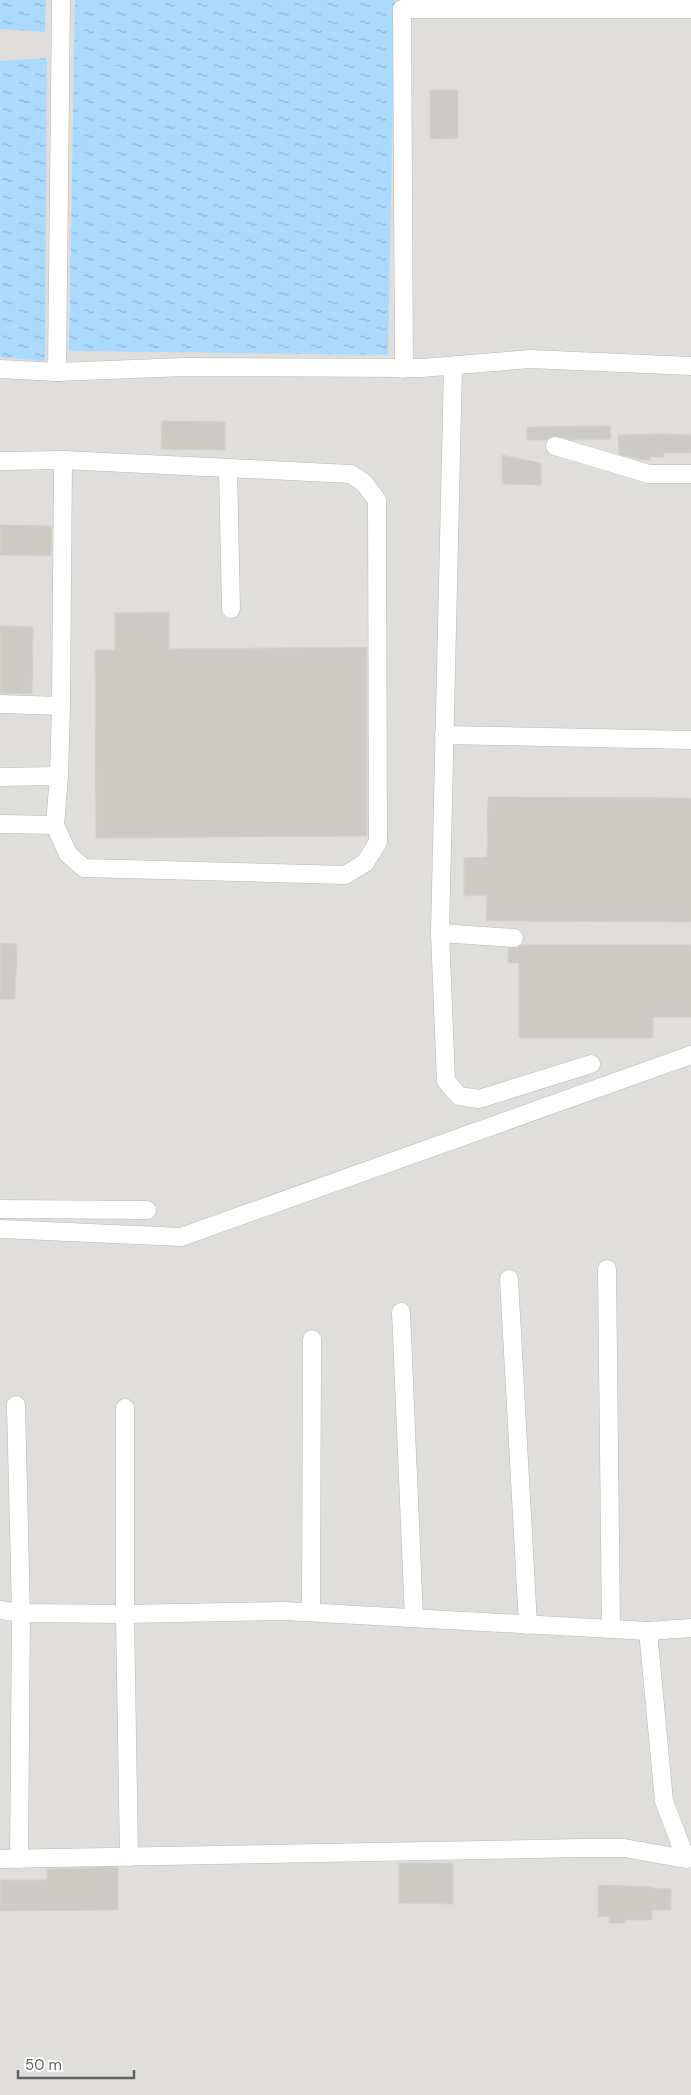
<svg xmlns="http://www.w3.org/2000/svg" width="691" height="2095" font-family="'DM Sans',sans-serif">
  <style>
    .industrial { fill: #e0deda }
    .water { fill: url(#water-ripples) }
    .building { fill: #cccac5; stroke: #d6d1c6 }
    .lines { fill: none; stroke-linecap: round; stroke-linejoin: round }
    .minor-casing { stroke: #b5b8bc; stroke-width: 19 }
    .minor { stroke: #fff; stroke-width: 18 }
  </style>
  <defs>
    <pattern id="water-ripples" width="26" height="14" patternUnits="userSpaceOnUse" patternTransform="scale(1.25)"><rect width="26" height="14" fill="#aadaff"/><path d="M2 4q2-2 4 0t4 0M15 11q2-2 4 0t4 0" fill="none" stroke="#8eb4d2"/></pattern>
  </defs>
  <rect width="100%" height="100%" fill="#f1efe8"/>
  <rect class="industrial" x="0" y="0" width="691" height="2095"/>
  <g class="water">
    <polygon points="0,0 46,0 45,32 0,29"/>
    <polygon points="75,0 395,0 388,355 69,351"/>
    <polygon points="47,58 45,361 0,357 0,61"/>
  </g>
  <g class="building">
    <polygon points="430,90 458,90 458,138 430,139"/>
    <polygon points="162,421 225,422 225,450 161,449"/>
    <polygon points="610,426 611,439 571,440 553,436 547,440 527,440 527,427"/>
    <polygon points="664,434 691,435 691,453 664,453 664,457 650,457 650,460 640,460 619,454 618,435"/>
    <polygon points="502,455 541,463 541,485 502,484"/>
    <polygon points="0,525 52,526 51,556 0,555"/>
    <polygon points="169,612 169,649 367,647 367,836 96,838 95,650 115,650 115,613"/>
    <polygon points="0,626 33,627 32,694 0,693"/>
    <polygon points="488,797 691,798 691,922 486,921 487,895 464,896 464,858 487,857"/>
    <polygon points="0,943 17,944 15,999 0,999"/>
    <polygon points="521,945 691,945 691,1017 653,1017 653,1038 519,1038 519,963 508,963 508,948 518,948"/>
    <polygon points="399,1863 453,1863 453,1904 399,1903"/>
    <polygon points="118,1867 118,1910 0,1911 0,1880 47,1880 47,1869"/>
    <polygon points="598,1885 653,1887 653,1888 671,1889 671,1910 652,1910 652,1920 625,1920 625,1923 609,1923 609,1916 598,1917"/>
  </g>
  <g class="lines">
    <defs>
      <g id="minor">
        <polyline points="453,366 440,933 446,1081 459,1096 479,1099 591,1064"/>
        <polyline points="0,369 57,372 184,367 422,368 530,359 691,366"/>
        <polyline points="404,369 402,9 691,9"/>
        <polyline points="57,372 61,0"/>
        <polyline points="555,446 649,474 691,474"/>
        <polyline points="0,461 63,460 351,474 364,483 377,500 378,842 365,863 345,875 84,868 68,854 55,825 59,776 61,706 63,460"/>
        <polyline points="228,468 231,609"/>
        <polyline points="0,704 61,706"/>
        <polyline points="444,735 691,740"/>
        <polyline points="0,777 59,776"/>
        <polyline points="0,824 55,825"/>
        <polyline points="440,933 514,938"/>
        <polyline points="0,1209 147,1210"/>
        <polyline points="0,1229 181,1237 691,1055"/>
        <polyline points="607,1269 611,1629"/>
        <polyline points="509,1279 528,1625"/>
        <polyline points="401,1312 414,1618"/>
        <polyline points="16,1405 21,1613 19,1859"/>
        <polyline points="125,1408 125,1614 129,1857"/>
        <polyline points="0,1610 21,1613 125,1614 285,1611 648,1631 691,1628"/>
        <polyline points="311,1612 312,1339"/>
        <polyline points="0,1859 583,1848 624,1848 686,1859 664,1801 648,1631"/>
      </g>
    </defs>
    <use href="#minor" class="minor-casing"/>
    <use href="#minor" class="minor"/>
  </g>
  <path d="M18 2070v8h116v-8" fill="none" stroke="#5f6368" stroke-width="2.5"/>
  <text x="25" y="2070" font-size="15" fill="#5f6368" stroke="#ffffff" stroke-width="4" paint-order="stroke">50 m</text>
</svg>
